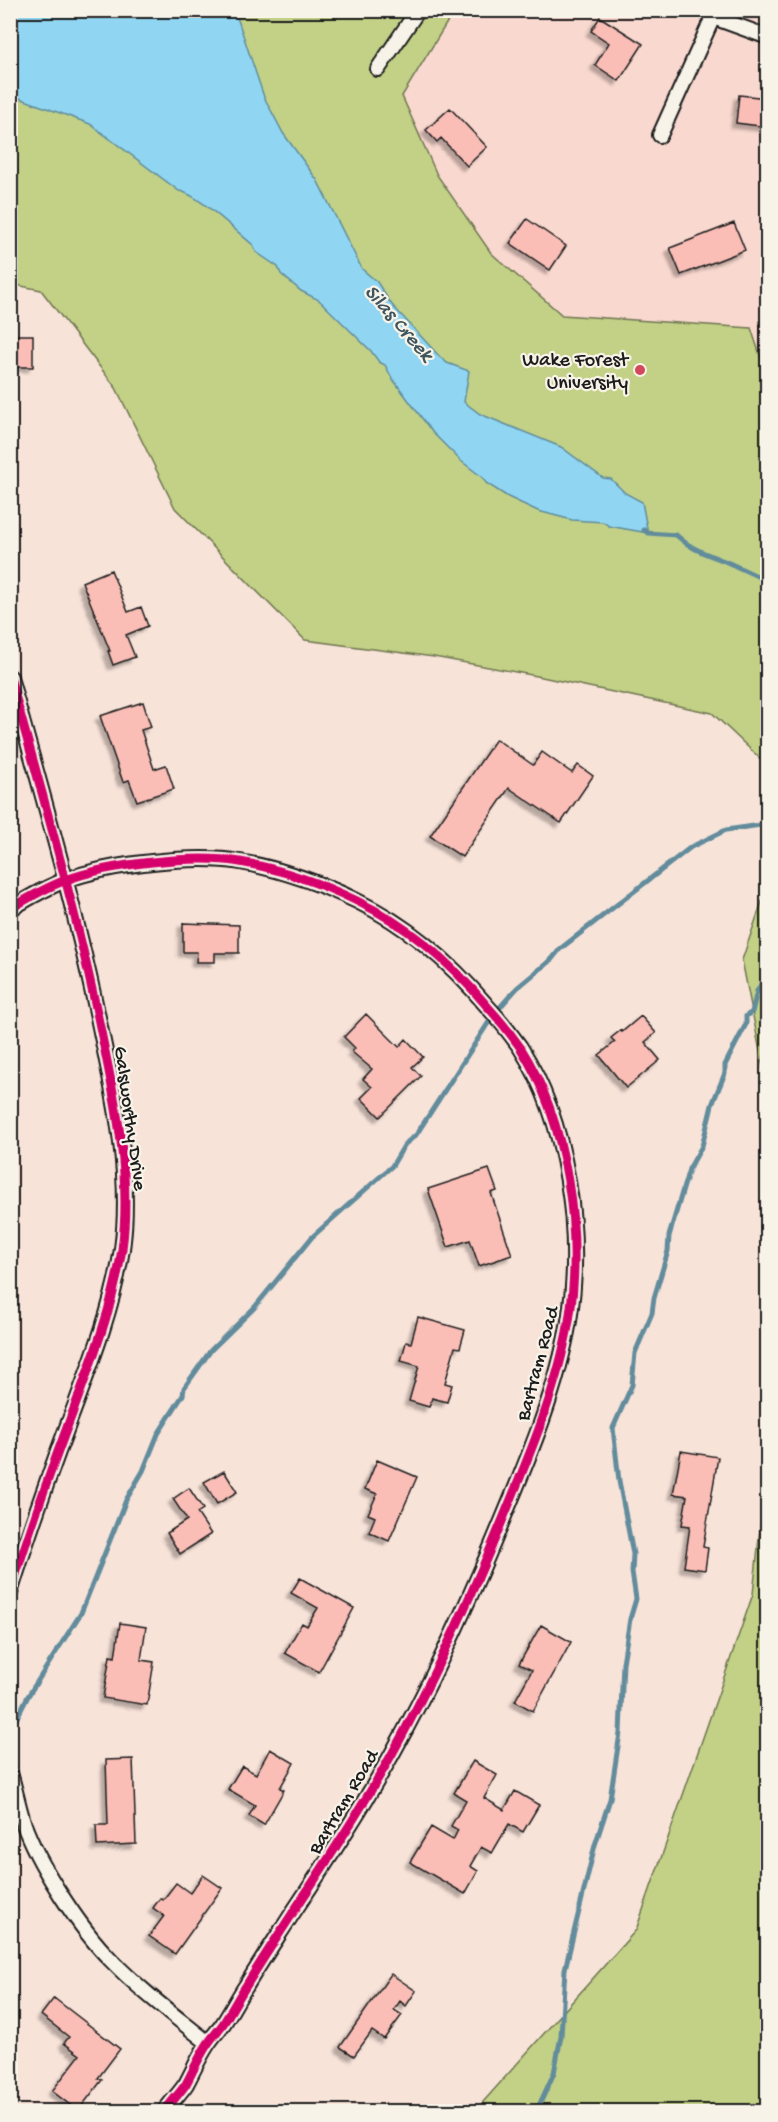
<svg xmlns="http://www.w3.org/2000/svg" width="778" height="2122" font-family="'Gochi Hand',sans-serif">
<style>
.built{fill:#f9d8cf}
.green{fill:#c2d186;stroke:#6f7651;stroke-width:1.5}
.water{fill:#90d6f2;stroke:#628c9c;stroke-width:1.5}
.lines{fill:none;stroke-linecap:round;stroke-linejoin:round}
.stream{stroke:#628c9c;stroke-width:5}
.building{fill:#fabeb7;stroke:#1c1c1c;stroke-width:1.5;filter:url(#shadow)}
.street-casing{stroke:#1c1c1c;stroke-width:18}
.street{stroke:#f7f3e8;stroke-width:14}
.cycleway-casing{stroke:#f7f3e8;stroke-width:13}
.cycleway{stroke:#d6006c;stroke-width:9}
.poi-dot{fill:#d1495b;stroke:#f7f3e8;stroke-width:2}
.labels{text-anchor:middle;stroke-width:4.5;stroke-linejoin:round;paint-order:stroke}
.poi-label{font-size:20px;fill:#1c1c1c;stroke:#f7f3e8;text-anchor:end}
.street-label{font-size:20px;fill:#1c1c1c;stroke:#f7f3e8}
.water-label{font-size:21px;font-style:italic;fill:#3f545c;stroke:#f7f3e8}
</style>
<defs>
<filter id="shadow"><feDropShadow dx="-4.5" dy="4.5" stdDeviation="1.5" flood-color="#0004"/></filter>
</defs>
<rect width="100%" height="100%" fill="#f8e3d9"/>
<filter id="ink" filterUnits="userSpaceOnUse"><feTurbulence type="fractalNoise" baseFrequency=".0167" numOctaves="2"/><feDisplacementMap in="SourceGraphic" scale="12" xChannelSelector="R" yChannelSelector="G"/><feConvolveMatrix kernelMatrix="1 2 1 2 8 2 1 2 1" color-interpolation-filters="sRGB"/></filter>
<g filter="url(#ink)">
<path class="built" d="M330,11H767V607L616,472Z"/>
<path class="green" d="M10,11H454L402,96L437,175L491,253L562,315L751,328L768,379L767,765L712,713L537,676L434,657L305,640L175,508L116,388L41,290L11,284Z
M767,887V1087L742,960Z
M767,1463V2111H475L636,1930L753,1594Z"/>
<path class="water" d="M10,11H233L237,17L264,97L283,133L317,180L362,269L377,282L392,305L440,357L447,363L469,371L464,402L480,414L561,447L603,478L611,479L625,493L642,502L648,533L609,526L603,522L572,520L538,511L508,497L486,483L482,477L461,461L433,433L392,378L385,365L379,362L371,351L319,300L301,291L281,274L278,267L256,252L253,245C237,232 198,194 179,191L90,124L11,95Z"/>
<g class="lines">
<path class="stream" d="M644,530L648,533L676,535C693,551 708,554 729,563C742,569 755,575 768,581
M10,1731L28,1696L81,1613L126,1500L143,1471L158,1434L183,1395L184,1388L211,1350L254,1308L312,1237L392,1166L405,1144L416,1135L494,1014L517,988L552,959L560,949L691,847L726,830L768,824
M536,2112L554,2073L561,2036L565,1969L595,1845L610,1799L620,1733L623,1663L630,1619L636,1599L632,1572L633,1554L619,1481L613,1428L632,1385L635,1353L652,1313L654,1298L668,1251L669,1236L689,1169L702,1146L712,1105L725,1073V1065L746,1024V1016L752,1012L757,991L768,973"/>
</g>
<path class="building" d="M600,17L643,44L619,81L595,65L609,43L591,31Z
M739,95L768,98V127L736,123Z
M450,108L487,147L467,166L441,138L437,142L426,130Z
M527,219L566,246L550,270L510,243Z
M734,223L745,250L681,275L670,248Z
M10,335H33V367H10Z
M111,570L128,612L141,607L148,626L126,635L135,657L113,665L108,651H110L82,582Z
M143,702L151,727L141,730L154,769L166,765L174,789L137,801L129,780L123,782L100,716Z
M496,739L533,765L542,752L572,773L578,765L593,776L561,823L509,788L462,857L430,836Z
M183,923L239,925V953H215V962H196L197,952H183Z
M366,1014L399,1047L406,1039L423,1057L412,1067L421,1076L380,1117L361,1098L372,1087L363,1079L372,1069L352,1052L355,1048L344,1037Z
M641,1016L656,1033L645,1042L660,1060L626,1088L599,1055L615,1042L611,1038L621,1030L622,1032Z
M489,1169L497,1191L491,1193L512,1255L479,1266L470,1240L448,1247L428,1189Z
M418,1317L465,1330L460,1348L455,1347L445,1383L452,1385L447,1402L432,1398L429,1407L409,1401L419,1366L401,1361L406,1342L411,1343Z
M681,1451L718,1457L703,1547L708,1548L705,1570L684,1567L690,1526L682,1525L687,1496L673,1494Z
M377,1460L417,1477L389,1541L369,1532L375,1517L368,1514L377,1494L365,1489Z
M224,1471L237,1492L217,1504L204,1482Z
M189,1488L203,1509L197,1513L211,1534L180,1554L167,1533L187,1520L173,1499Z
M300,1578L354,1608L319,1672L285,1653L302,1623L307,1626L318,1608L291,1593Z
M120,1623L146,1627L141,1660L154,1662L147,1705L103,1698L110,1656L115,1657Z
M541,1625L571,1642L533,1711L515,1701L532,1670L519,1664Z
M270,1749L294,1763L280,1788L284,1790L264,1825L249,1816L255,1805L228,1789L242,1766L256,1774Z
M133,1759L136,1844L97,1846L96,1825H108L106,1760Z
M473,1761L497,1775L484,1798L504,1810L515,1791L539,1805L523,1832L509,1824L492,1853L481,1847L470,1866L478,1871L465,1894L410,1862L431,1827L453,1840L458,1830L451,1826L466,1800L454,1793Z
M203,1875L222,1888L175,1954L149,1936L164,1916L153,1908L160,1898L163,1900L176,1883L190,1893Z
M391,1974L416,1991L406,2006L400,2001L394,2010L402,2015L384,2039L372,2031L354,2056L340,2047Z
M54,1998L120,2049L98,2078L102,2080L78,2111L52,2091L80,2055L64,2043L69,2037L41,2015Z"/>
<g class="lines">
<defs>
<path id="street" d="M703,10L713,17L768,37
M378,69L418,10
M660,135L713,17
M10,677C42,794 76,909 100,1027C115,1099 132,1175 122,1249C113,1308 90,1366 69,1422C48,1478 28,1535 10,1593
M10,909C28,898 47,887 66,880C109,864 194,854 240,862C281,869 320,883 357,901C407,925 451,963 487,1006C499,1019 510,1033 520,1047C568,1122 583,1234 569,1321C556,1396 524,1468 495,1538C464,1612 431,1684 392,1754C362,1808 328,1860 294,1911C278,1936 261,1961 246,1986C238,1998 231,2012 223,2024C218,2031 212,2037 207,2045C199,2057 193,2071 186,2084C180,2093 171,2102 164,2112
M10,1773C16,1792 19,1812 26,1830C42,1870 81,1930 111,1960C141,1991 175,2016 208,2043"/>
</defs>
<use href="#street" class="street-casing"/>
<use href="#street" class="street"/>
<defs>
<path id="cycleway" d="M10,677C42,794 76,909 100,1027C115,1099 132,1175 122,1249C113,1308 90,1366 69,1422C48,1478 28,1535 10,1593
M10,909C28,898 47,887 66,880C109,864 194,854 240,862C281,869 320,883 357,901C407,925 451,963 487,1006C499,1019 510,1033 520,1047C568,1122 583,1234 569,1321C556,1396 524,1468 495,1538C464,1612 431,1684 392,1754C362,1808 328,1860 294,1911C278,1936 261,1961 246,1986C238,1998 231,2012 223,2024C218,2031 212,2037 207,2045C199,2057 193,2071 186,2084C180,2093 171,2102 164,2112"/>
</defs>
<use href="#cycleway" class="cycleway-casing"/>
<use href="#cycleway" class="cycleway"/>
</g>
</g>
<circle class="poi-dot" cx="640" cy="370" r="6"/>
<g class="labels">
<g class="poi-label">
<text x="628" y="365">Wake Forest<tspan x="628" dy="23">University</tspan></text>
</g>
<g class="street-label">
<text transform="translate(132 1118) rotate(82)" y="7">Galsworthy Drive</text>
<text transform="translate(536 1363) rotate(-75)" y="7">Bartram Road</text>
<text transform="translate(342 1801) rotate(-59)" y="7">Bartram Road</text>
</g>
<g class="water-label">
<text transform="translate(400 322) rotate(49)" y="7">Silas Creek</text>
</g>
</g>
<rect width="778" height="2122" fill="none" stroke="#f7f3e8" stroke-width="36"/>
<rect x="18" y="18" width="742" height="2086" fill="none" stroke="#1c1c1c" stroke-width="2" filter="url(#ink)"/>
</svg>
